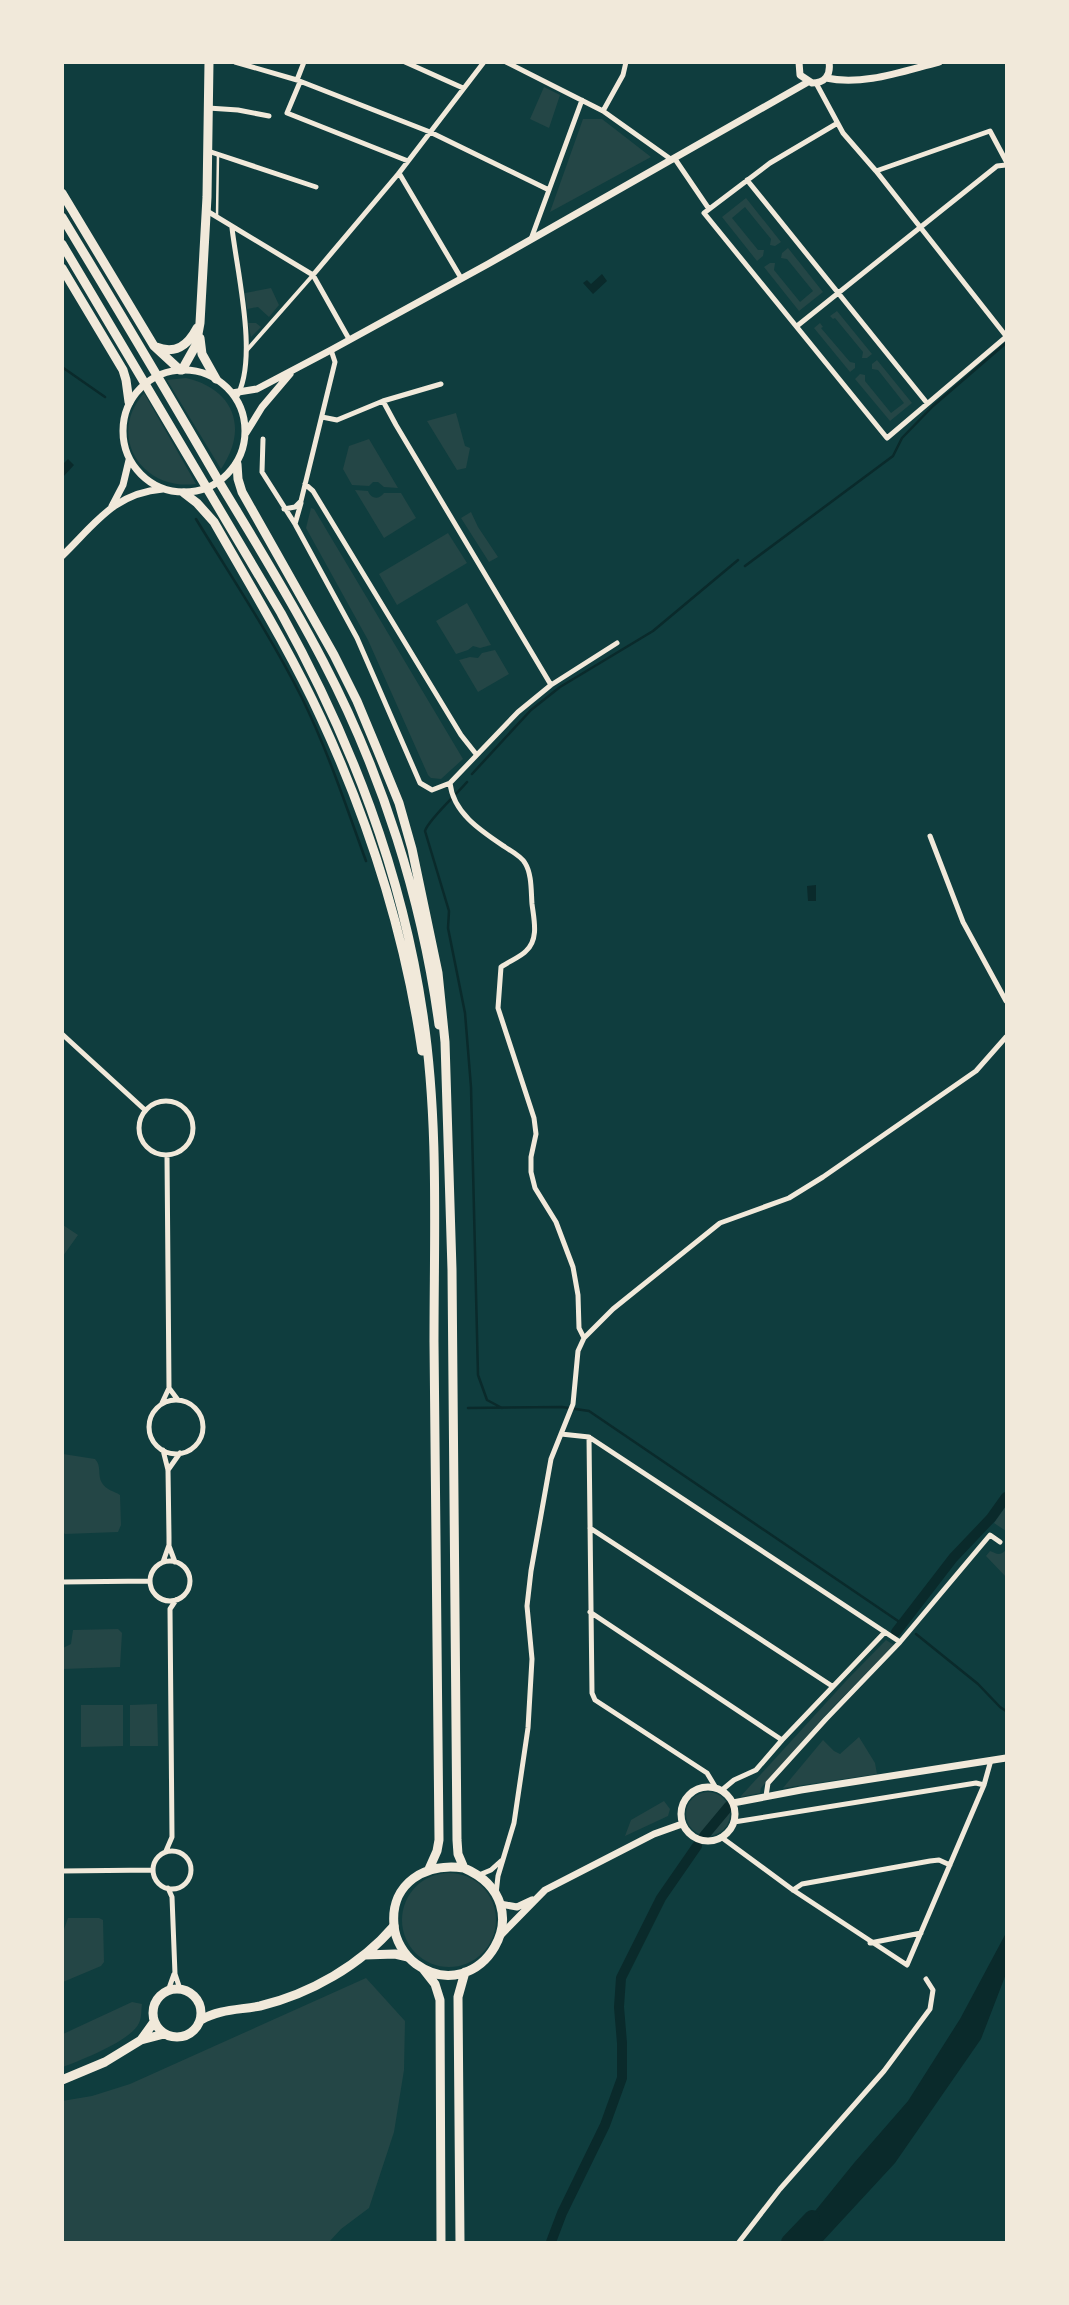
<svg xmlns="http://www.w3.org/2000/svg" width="1069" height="2305" font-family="'Fira Sans',sans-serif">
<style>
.green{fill:#244646}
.water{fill:#0a2a2b}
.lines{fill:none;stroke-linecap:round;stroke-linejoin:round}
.stream{stroke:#0a2a2b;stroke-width:2.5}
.canal{stroke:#0a2a2b;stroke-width:10}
.river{stroke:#0a2a2b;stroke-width:16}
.service{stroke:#f1e9da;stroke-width:2.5}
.pedestrian{stroke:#f1e9da;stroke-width:4}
.minor{stroke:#f1e9da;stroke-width:5}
.tertiary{stroke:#f1e9da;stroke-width:7}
.primary{stroke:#f1e9da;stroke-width:9}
.trunk{stroke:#f1e9da;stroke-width:9}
</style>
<rect width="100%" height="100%" fill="#0f3d3e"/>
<path class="green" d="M544,87L560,95L549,128L530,119Z
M583,119H602L651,157L550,212Z
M746,198L781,242L775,246L770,245L771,239L745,207L732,218L758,250H764L763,256L757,261L722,217Z
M788,248L823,292L799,311L764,267L770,263H775L774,270L800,302L813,291L787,259L781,258L782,253Z
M271,288L279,305L269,317L258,307L247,309L245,293Z
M837,311L872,354L867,358H862L863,352L835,318L833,319L830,316Z
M248,323H256L261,327L251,337Z
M820,323L823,327L821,328L850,362L855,363V368L850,372L814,328Z
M877,360L912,403L890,421L855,379L860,374L865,375V381L891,413L904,403L878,370L872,369V364Z
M186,378C234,389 249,428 221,469L167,380Z
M144,393L196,484C142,491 106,436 144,393Z
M456,413L465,446L470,448L466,468L457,470L427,421Z
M369,439L398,488L384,487L378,482H373L369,486L352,485L343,469L349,446Z
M355,490L368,491C371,499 379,500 384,493H401L416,518L384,538Z
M311,508L314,509L463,759L441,779L431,778L428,775L368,640L306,528Z
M471,512L478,527L498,557L489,562L461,518Z
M448,533L467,563L397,605L379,574Z
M467,603L491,645L480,648L473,646L468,650L456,654L436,621Z
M495,650L509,674L478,692L459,660L470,657L478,658L482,653Z
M63,1225L78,1235L63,1256Z
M63,1454L95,1459C102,1466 97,1475 102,1483C106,1490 114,1491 120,1495L121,1525L118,1532L65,1534L63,1532Z
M1006,1506V1531L994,1523Z
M1006,1550V1577L986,1556L990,1551C997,1554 1000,1556 1006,1550Z
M118,1629L122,1633L120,1667L63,1669V1648L71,1644L73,1630Z
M886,1640L894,1645L830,1710L761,1788L760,1793L740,1797L846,1681Z
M157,1704L158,1746H130V1705Z
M81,1705H123V1746L81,1747Z
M859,1737L875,1763L877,1774L783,1788L823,1740L834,1751L840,1754Z
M686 1814a22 22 0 1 1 44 0a22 22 0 1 1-44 0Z
M664,1801L670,1809L668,1816L625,1836L631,1820Z
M402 1920a47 47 0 1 1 94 0a47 47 0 1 1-94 0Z
M68,1918H99L103,1920L104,1962L101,1966L63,1982V1932Z
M366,1978L405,2021L404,2070L394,2132L369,2208L341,2229L329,2242H63L62,2101L92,2096L130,2084Z
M132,2002L142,2004C141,2010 142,2017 139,2023C131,2041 81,2060 63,2067V2034Z"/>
<path class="water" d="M602,274L607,281L593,294L583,283L587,280L591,284Z
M68,459L74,465L63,477V464Z
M816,885V901H808L807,886Z
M1006,1933V1974L981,2039L895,2163L822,2242H790L854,2163L908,2101L960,2019Z"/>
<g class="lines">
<path class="stream" d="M62,367L105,397
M196,519C232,578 271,636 302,698C328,751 346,806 366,861
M745,566L893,456L902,438L933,406L1006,343
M472,774L531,710L560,687L653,631L738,560
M467,782C457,794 428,820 425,831L449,911L448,928L465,1013L471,1087L478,1375L487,1400L502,1408
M468,1408L562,1407L589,1411L901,1623
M916,1634L978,1684L1000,1707L1006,1711"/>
<path class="canal" d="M896,1632L953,1558L991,1518L1006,1497
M704,1836L729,1806
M551,2242L562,2213L605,2125L622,2078V2043L619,2007L621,1978L661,1898L697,1846"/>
<path class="river" d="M789,2242L812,2218"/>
<path class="service" d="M217,216L218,154"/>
<path class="pedestrian" d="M247,350L313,275"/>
<path class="minor" d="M235,62L297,80L430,132L549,190
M405,62L463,88
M506,62L603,111L672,160
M297,80L304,62
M300,82L287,113L408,161
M816,83L843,133L876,171L1006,336
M208,108L238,110L269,116
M603,111L623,75L626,62
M836,124L770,163L704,213L887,438L1006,337
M208,151L316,187
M675,159L709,209
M876,171L990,131L1006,161
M399,173L461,278
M747,180L927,403
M207,211L313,275L349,339
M232,228C237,272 259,361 236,398
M531,239L582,100
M313,275L399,173L484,62
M797,326L997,166L1006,165
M383,401L396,425L551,685
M322,417L337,420L383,401L441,384
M263,439L262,472L295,524L357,638L420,783L432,790L450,783L518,712L551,685L617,643
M305,484L313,491L461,735L476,754
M284,509L295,507L301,501L335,362L331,350
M295,524L301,503
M450,783C453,813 481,831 505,847C511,851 521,856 525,863C532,874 531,892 532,904C534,920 539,939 526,951C522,956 508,962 501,967L498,1008L534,1118L536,1134L531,1157V1172L535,1188L556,1222L573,1267L578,1295L579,1328L584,1338
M930,836L963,922L1006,1001
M62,1034L145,1110
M139 1128a27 27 0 1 1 54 0a27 27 0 1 1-54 0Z
M169,1388L178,1400
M149 1427a27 27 0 1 1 54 0a27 27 0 1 1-54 0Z
M162,1403L169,1388L167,1156
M561,1434L589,1437L900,1642L990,1535L1000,1542
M589,1437L592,1693L595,1700L707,1773L716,1788
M163,1450L168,1470L169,1537V1545L163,1562
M168,1470L180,1453
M590,1528L832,1686
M169,1546L175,1562
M150 1581a20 20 0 1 1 40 0a20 20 0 1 1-40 0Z
M62,1582L150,1581
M590,1612L782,1740
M722,1790L734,1780L756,1770L782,1740L885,1632
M766,1796L768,1783L826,1719L900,1642
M734,1822L976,1783L984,1785
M721,1837L793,1890L907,1965L984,1785L991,1760
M153 1870a19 19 0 1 1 38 0a19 19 0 1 1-38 0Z
M166,1851L172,1837L170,1609L176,1600
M62,1871L153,1870
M479,1875L491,1870L501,1861
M168,1888L172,1897L175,1974L180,1989
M793,1890L802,1884L930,1861L939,1860L950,1865
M496,1894L498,1876L514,1823L528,1728L532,1659L527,1606L531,1571L551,1459L573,1404L578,1351L584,1338L613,1309L720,1223L789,1198L823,1177L976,1071L1006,1037
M870,1943L921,1933
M168,1991L174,1974
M739,2242L780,2189L884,2071L930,2009L933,1990L926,1979"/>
<path class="tertiary" d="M799,62L800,75L812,83C825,83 831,75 829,62
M826,78C863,86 903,71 939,62
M123 431a61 61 0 1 1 122 0a61 61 0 1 1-122 0Z
M232,393L257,389L331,350L488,264L808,82
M246,433L262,407L290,374
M112,506L123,485L129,460
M62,556C95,524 114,493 163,489
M681 1814a27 27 0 1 1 54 0a27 27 0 1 1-54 0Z
M733,1803L801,1790L1006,1758
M500,1904L517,1907L532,1900
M501,1935L545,1890L654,1834L682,1824"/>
<path class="primary" d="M365,1955L395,1954L408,1957
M153 2013a24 24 0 1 1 48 0a24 24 0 1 1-48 0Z
M201,2020C219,2009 240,2010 260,2006C310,1994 361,1965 394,1926
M141,2040L154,2022
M62,2080L105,2062L141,2040L164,2034"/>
<path class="trunk" d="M62,193L154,346L180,370
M62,217C116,306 169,395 221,485C256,543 292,601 323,661C382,774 422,899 439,1025
M62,244L281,613C351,740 402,871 423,1015C439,1123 434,1233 434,1342C435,1508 436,1674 439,1840L437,1851L429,1869
M62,268L123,370L126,380L129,402
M200,338L202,354L216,379
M156,347C176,355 188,345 197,328
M182,370L196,345L200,323L207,197L209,62
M237,464L238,479L242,492L334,655L357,701L377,749L399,803L412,849L438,973L445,1042L452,1270L457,1840L458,1854L464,1868C547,1904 479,2010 416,1964C404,1955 395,1940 394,1925C390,1883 426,1862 464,1868
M184,493L197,503L214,522C251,587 290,651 321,718C370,824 405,936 422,1051
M424,1970L435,1984L440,2000L441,2242
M460,2242L458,1997L465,1972"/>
</g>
<rect width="1069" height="2305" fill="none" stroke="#f1e9da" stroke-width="128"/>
</svg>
